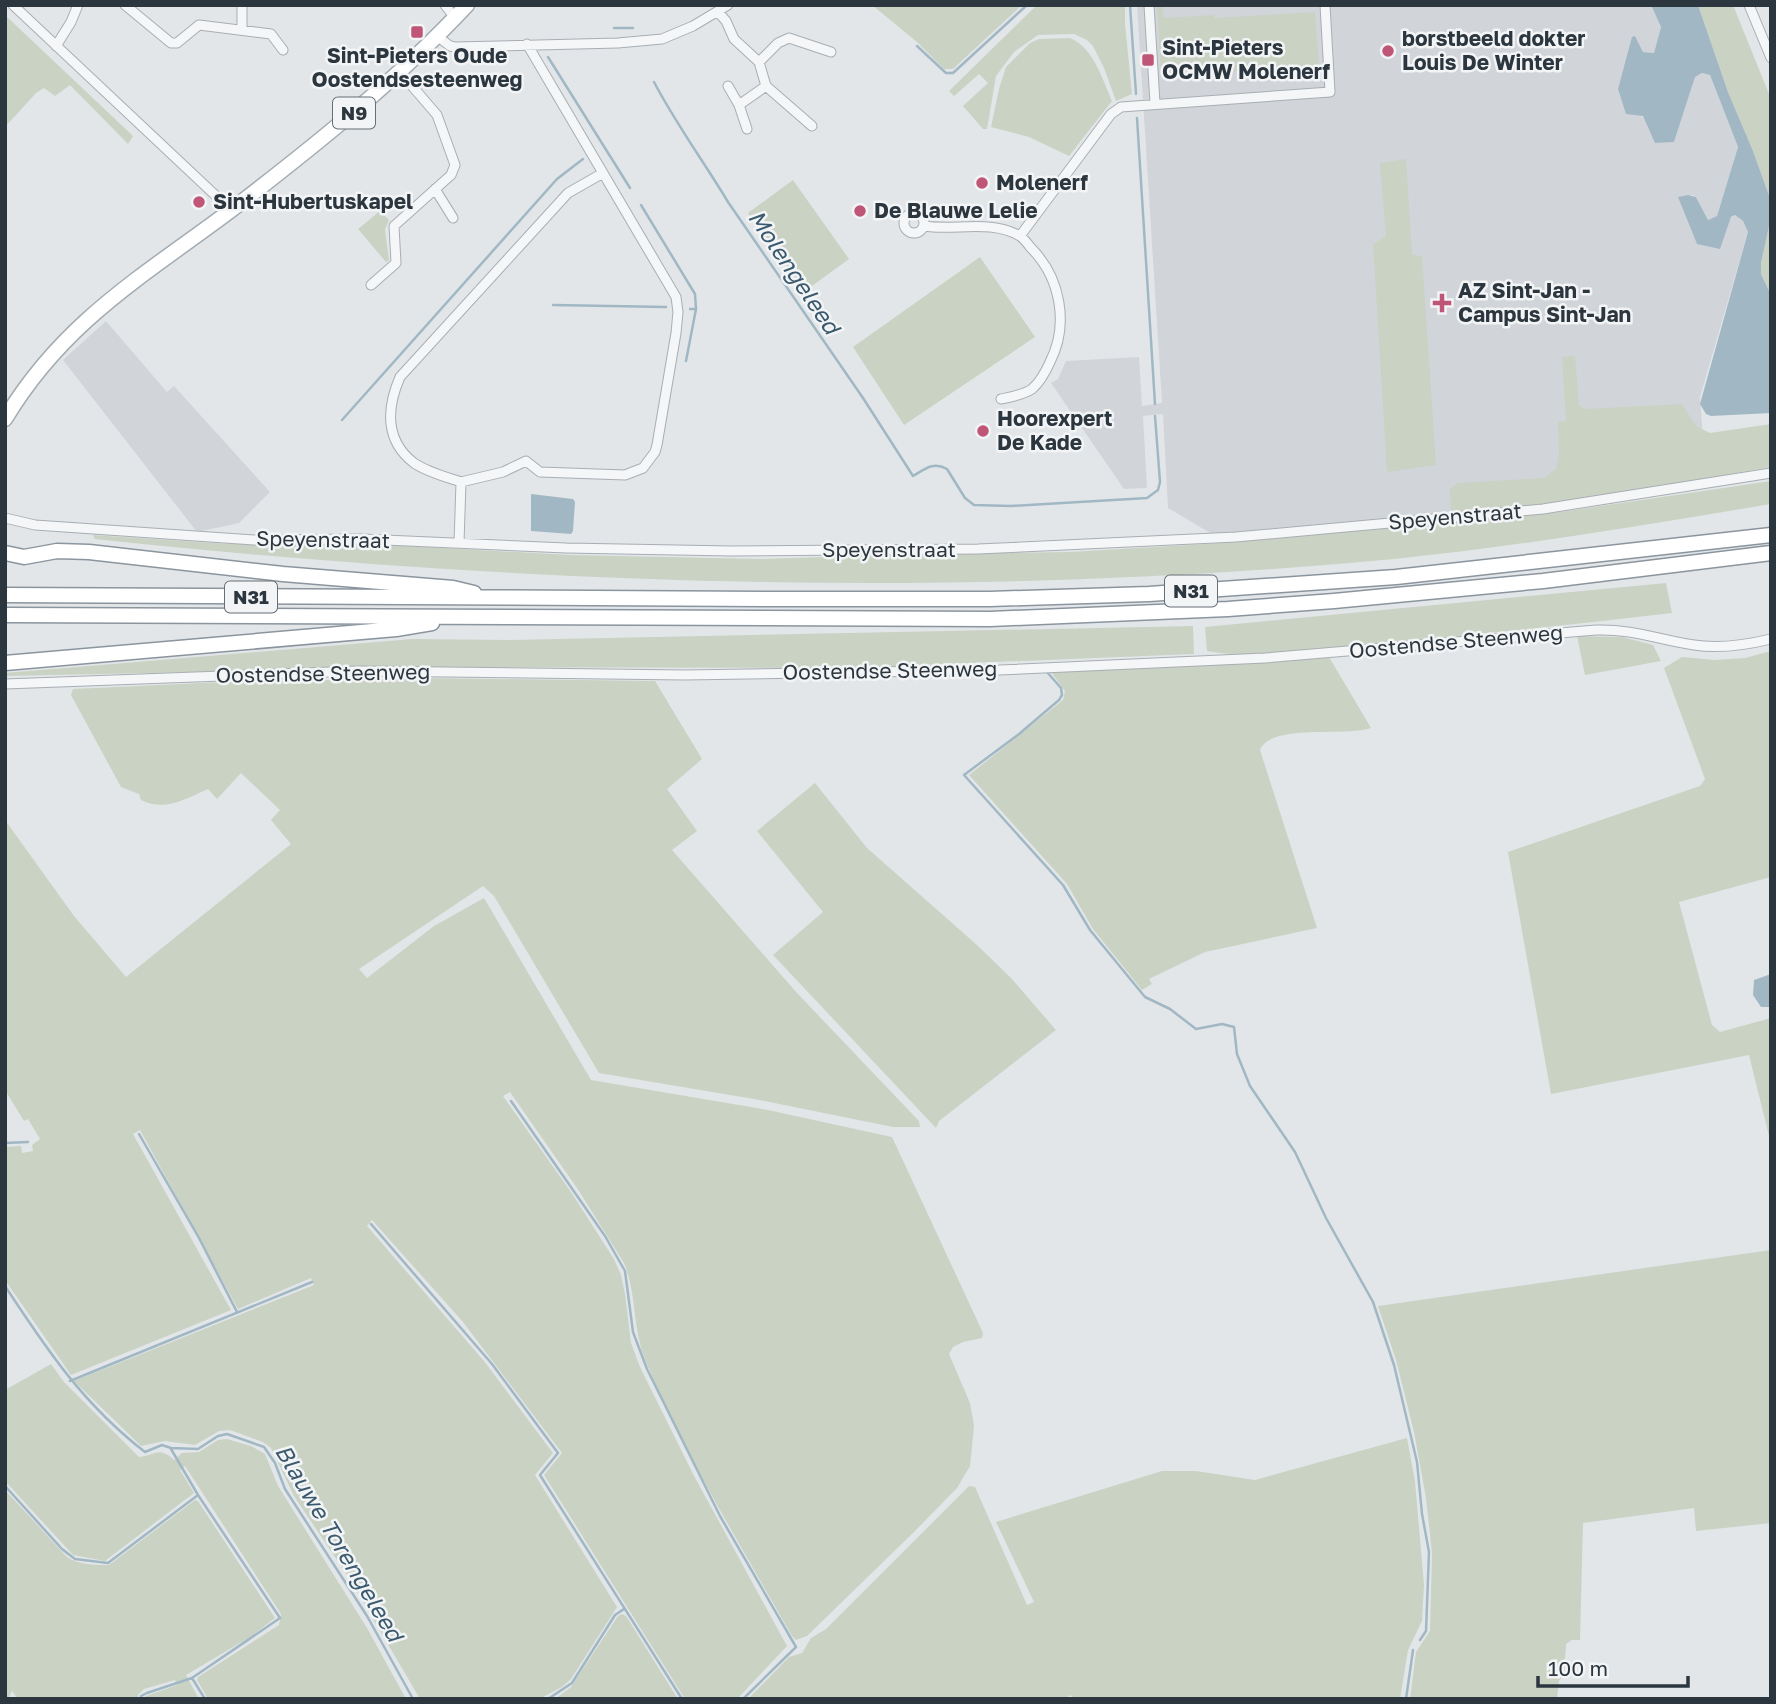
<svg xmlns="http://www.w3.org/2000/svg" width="1776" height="1704" font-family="'Golos Text',sans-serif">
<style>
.built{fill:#d1d5da}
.green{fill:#cad2c4}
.water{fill:#a1b8c4}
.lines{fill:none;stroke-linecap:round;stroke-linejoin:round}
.stream{stroke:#a1b8c4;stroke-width:2.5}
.minor-casing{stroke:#a8aeb3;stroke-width:11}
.primary-casing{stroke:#a3acb3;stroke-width:17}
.trunk-casing{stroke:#8b959e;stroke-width:17}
.minor{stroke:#f4f6f8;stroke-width:9}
.primary{stroke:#fff;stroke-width:14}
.trunk{stroke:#fff;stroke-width:14}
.poi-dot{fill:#bf5677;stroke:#f2f4f6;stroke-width:2.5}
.labels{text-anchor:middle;stroke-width:5;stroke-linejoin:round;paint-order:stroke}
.shield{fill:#f2f4f6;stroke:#676f76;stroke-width:2}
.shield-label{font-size:19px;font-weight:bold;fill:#2c363f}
.poi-label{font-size:21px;font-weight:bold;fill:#2c363f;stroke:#f2f4f6;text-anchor:start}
.street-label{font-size:21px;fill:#2c363f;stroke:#f2f4f6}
.water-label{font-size:23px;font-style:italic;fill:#3b5a6e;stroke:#f2f4f6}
</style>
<rect width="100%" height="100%" fill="#e2e6e9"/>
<path class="built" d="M1137,5H1651L1661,27L1654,53L1643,52L1635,37L1639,114L1674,142L1695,76L1702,73L1710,75L1738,147L1717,216L1708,220L1696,197L1693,195L1679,197L1697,243L1735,215L1743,221L1748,232L1700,397L1706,478L1543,506L1212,534L1168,508L1163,415L1161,414L1143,416L1147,488L1124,489L1051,383L1058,379L1066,361L1139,357L1142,406L1162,403Z
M106,321L167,392L174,386L270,492L239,523L197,532L63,360Z"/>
<path class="green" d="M872,5H1022L953,69H944L917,42Z
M1037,5H1125V24L1132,94L1116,101L1104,68L1093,46L1087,40L1074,34L1038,35L1014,52L996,76L987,129H983L963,106L988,83L979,74L954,96L949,91Z
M1157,5H1162L1164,18L1214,15L1215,18L1315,12L1319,66L1161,76Z
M1698,5H1733L1771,99V201L1753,151L1728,92Z
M5,15L133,136L128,144L70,85L55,96L44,88L36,93L5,127Z
M1070,38C1093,47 1103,80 1112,101L1069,156L1029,137L991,127L999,89L1006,67L1030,43L1039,39Z
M1406,159L1412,255L1422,256L1436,465L1387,472L1373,244L1386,236L1380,163Z
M793,180L849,259L805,291L748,213Z
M380,211L389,220L385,230L389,260L386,262L358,229Z
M1771,217V295L1761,274V263Z
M980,257L1035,337L904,425L853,347Z
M1575,356L1579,405L1584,409L1682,404L1696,426L1710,433L1771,424V467L1543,506L1456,514L1451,510L1450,489L1458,483L1544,478L1556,469L1559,453L1558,422L1566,421L1562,357Z
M1771,481V504C1646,525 1521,546 1394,559C962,600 526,585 95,539L93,535L229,544L407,546L571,555L762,559L913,554L1070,552L1238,542L1560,512Z
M1666,583L1672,613C1569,625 1466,636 1362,645C1314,649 1255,660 1207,651L1205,627Z
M1193,626L1194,654L847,668L442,667L5,676V673L412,639L511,640Z
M1577,636L1622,637L1653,645L1661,661L1585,675Z
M1771,651V877L1679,902L1712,1025L1720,1032L1771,1018V1144L1749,1055L1551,1094L1508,852L1700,786L1705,779L1664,668L1682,657L1714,660L1745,658Z
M1329,657L1371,728C1346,737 1270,723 1260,750L1317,928L1205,952L1149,979L1152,984L1142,990L1093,929L1067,884L969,775L1063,700L1065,691L1051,672Z
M421,678L655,681L702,759L667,789L697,831L672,850L797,993L919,1121L920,1127H893L754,1099L599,1073L494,896L483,886L359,969L367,978L434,926L484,898L591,1080L768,1110L892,1137L983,1333L982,1338L963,1342L953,1347L949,1354L970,1403L974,1426L970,1466L957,1488L915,1531L807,1636L796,1640L792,1636C741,1546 686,1457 646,1362C632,1328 637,1294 624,1263L579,1191L510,1092L503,1096L571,1192L614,1259L621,1275L625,1294L631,1343L640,1367L693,1474L787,1646L737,1699H685L544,1475L562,1453L463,1322L372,1220L367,1226L484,1361L553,1453L535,1475L617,1607L571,1679L562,1687L539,1699H420L351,1581L294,1496L271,1448L263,1442L230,1430L219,1431L195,1445L165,1441L141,1446L74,1381L314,1285L311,1278L238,1309L140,1130L133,1134L231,1310L71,1375L5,1280V1147L21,1146L22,1153L33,1151L32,1145L40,1139L28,1119L24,1121L5,1090V820L74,916L126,977L291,844L271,820L280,810L241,773L217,799L208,789C185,799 165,812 141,800L139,794L121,787L71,695L73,689L224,682Z
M815,783L867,848L977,945L1011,978L1056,1030L939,1121L936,1128L773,955L823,912L757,831Z
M1771,1250V1523L1696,1531L1694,1508L1583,1523L1580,1640H1572L1566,1644L1564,1674L1559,1681L1557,1699H1410L1416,1652L1430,1631L1432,1553L1426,1498L1414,1432L1396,1360L1378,1306Z
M51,1364L64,1382L139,1457C156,1455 159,1446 174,1460L182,1453L199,1452L218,1440L227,1439L251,1446L265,1454L278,1486L367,1628L406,1699H208L197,1680L198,1677L279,1625L281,1614L185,1466L180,1470L194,1493L105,1561L73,1555L5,1481V1390Z
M1407,1438L1415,1481L1424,1585L1422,1621L1408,1650L1400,1699H1073L1071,1695L1063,1699H748L789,1657L802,1653L811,1638L826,1629L969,1486L975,1487L1027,1605L1034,1602L996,1522L1162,1471H1196L1255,1480Z
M5,1490L67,1557C80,1565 94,1565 109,1565L195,1500L198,1501L275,1618L250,1637L186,1675L199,1699H144L146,1696L177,1685L175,1680L144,1689L138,1695V1699H18L12,1691L8,1699H5Z
M622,1614L626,1616L678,1699H555L571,1687L618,1616Z"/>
<path class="water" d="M1651,5H1698L1728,92L1753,151L1771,201V217L1761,263V274L1771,295V413L1711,416L1706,414L1700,404L1748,232L1743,221L1735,215L1731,217L1720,249L1697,244L1678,197L1688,195L1696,197L1708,220L1717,216L1738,147L1710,75L1702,73L1695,77L1674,142L1655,143L1643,116L1626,114L1618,89L1632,37L1635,36L1643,52L1654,53L1661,27Z
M531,494L573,499L575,502L573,531L571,534L531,531Z
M1771,974V1007H1761L1753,995L1754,980Z"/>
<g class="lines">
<path class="stream" d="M1130,5L1136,94
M614,28H633
M917,46L946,73H953L1027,5
M548,57L630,188
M654,82C676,124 704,162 728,202L863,398L913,476C925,469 933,461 947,469L965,498L974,505L1011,506L1147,498L1158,490L1160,482L1155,416
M1137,118L1155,404
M641,205L695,294L696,309
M553,305L666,307
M686,361L696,309H690
M342,420L557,179L583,159
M1047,672L1061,688L1062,695L1059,700L1019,734L964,775L1063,885L1090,930L1145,997L1170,1009L1196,1029L1222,1024L1234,1027L1237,1054L1250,1086L1295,1152L1326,1218L1373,1302L1394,1365L1417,1462L1422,1514L1429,1552L1426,1631L1420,1640
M511,1101L605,1236L625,1271L633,1332L647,1369L720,1516L796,1647L743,1699
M139,1134L199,1238L237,1312
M5,1143L28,1142
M371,1224L492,1364L558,1453L540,1475L682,1699
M5,1286C47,1350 84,1405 145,1452L162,1445L171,1448L198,1449L218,1436L227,1434L264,1447L275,1463L285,1489L367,1616L413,1699
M70,1381L312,1282
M171,1449L198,1495L280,1618L192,1678L205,1699
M5,1486L62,1549L75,1559L108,1563L198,1495
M141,1699V1696L147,1693L192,1678
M548,1699L572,1683L615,1615L624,1609
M1406,1699L1413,1650"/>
<defs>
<path id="minor" d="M13,5L231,210
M125,5L171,43H177L199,25L271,34L283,50
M242,5V30
M445,5L455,18
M1149,5L1155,103
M1749,5L1771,58
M718,12L726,21L734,39L759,62L766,86L812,126
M437,36L450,46L455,47L618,43L662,39L693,26L728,5
M56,46L71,22L78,5
M759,62L778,43L789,38L831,52
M728,86L739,105L747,129
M739,105L766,86
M435,189L453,218
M904 223a10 10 0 1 1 20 0a10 10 0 1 1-20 0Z
M924,226C955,231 990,219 1020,236C1024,239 1028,244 1031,248C1061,278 1069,325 1050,362C1046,371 1039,383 1032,389C1023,395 1011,397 1001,399
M1020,236L1111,114L1121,107L1330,92L1325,5
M371,285L396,263L394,226L451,175L455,165L437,115L400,72
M461,482L503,472L526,461L540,472L625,475L643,468L655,452L657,445L676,333L678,312L676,297L527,44
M5,518L35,525L254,540L362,539L566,548L732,551L978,549L1236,537L1543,509L1771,473
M459,543L461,482C446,477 427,472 414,463C384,440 387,407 400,377L568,193L603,173
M5,684L359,671L685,675L999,670L1265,658L1596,630C1634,629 1659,640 1694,645C1720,649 1746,645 1771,639"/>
<path id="primary" d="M5,419C63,322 143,276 230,211C313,147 395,82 467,5"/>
<path id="trunk" d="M5,553L24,557L57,551L89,552L283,574L453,588L474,593
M5,595L784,599H990L1149,594L1396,577L1771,535
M5,615L990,619L1228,609L1334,601L1543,581L1771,553
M5,663L396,629L432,623"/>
</defs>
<use href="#minor" class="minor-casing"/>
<use href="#primary" class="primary-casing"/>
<use href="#trunk" class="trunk-casing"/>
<use href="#minor" class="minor"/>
<use href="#primary" class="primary"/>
<use href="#trunk" class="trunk"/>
</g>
<g class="poi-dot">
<rect x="410" y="25" width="14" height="14" rx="3.5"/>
<circle cx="1388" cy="51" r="7"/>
<rect x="1141" y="53" width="14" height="14" rx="3.5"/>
<circle cx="982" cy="183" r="7"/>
<circle cx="199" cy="202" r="7"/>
<circle cx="860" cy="211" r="7"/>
<path d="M1438.5 292.5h7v7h7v7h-7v7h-7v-7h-7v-7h7z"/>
<circle cx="983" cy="431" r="7"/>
</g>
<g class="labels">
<g class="shield">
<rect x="333" y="97.5" width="42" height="31" rx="5"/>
<rect x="1165" y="575.5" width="52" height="31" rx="5"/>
<rect x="225" y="581.5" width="52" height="31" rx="5"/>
</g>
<g class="shield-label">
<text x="354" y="120">N9</text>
<text x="1191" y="598">N31</text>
<text x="251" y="604">N31</text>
</g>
<g class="poi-label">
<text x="1402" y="46">borstbeeld dokter<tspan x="1402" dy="24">Louis De Winter</tspan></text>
<text x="1162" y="55">Sint-Pieters<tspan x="1162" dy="24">OCMW Molenerf</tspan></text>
<text x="417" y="63" text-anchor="middle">Sint-Pieters Oude<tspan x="417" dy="24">Oostendsesteenweg</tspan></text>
<text x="996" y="190">Molenerf</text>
<text x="213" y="209">Sint-Hubertuskapel</text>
<text x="874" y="218">De Blauwe Lelie</text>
<text x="1458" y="298">AZ Sint-Jan -<tspan x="1458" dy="24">Campus Sint-Jan</tspan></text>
<text x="997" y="426">Hoorexpert<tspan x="997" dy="24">De Kade</tspan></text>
</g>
<g class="street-label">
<text transform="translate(1455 517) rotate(-5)" y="7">Speyenstraat</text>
<text transform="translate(323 540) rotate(1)" y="7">Speyenstraat</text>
<text x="889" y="557">Speyenstraat</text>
<text transform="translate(1456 642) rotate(-5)" y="7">Oostendse Steenweg</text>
<text transform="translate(890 671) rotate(-1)" y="7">Oostendse Steenweg</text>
<text transform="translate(323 674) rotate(-1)" y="7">Oostendse Steenweg</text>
</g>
<g class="water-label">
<text transform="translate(794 272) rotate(56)" y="8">Molengeleed</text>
<text transform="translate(339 1543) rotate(59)" y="8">Blauwe Torengeleed</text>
</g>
</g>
<rect width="1776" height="1704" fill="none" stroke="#2c363f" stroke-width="14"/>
<path d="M1538 1676v10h150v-10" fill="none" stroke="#2c363f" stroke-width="3.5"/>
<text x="1548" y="1676" font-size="21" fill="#2c363f" stroke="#f2f4f6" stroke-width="5" paint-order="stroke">100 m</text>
</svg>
